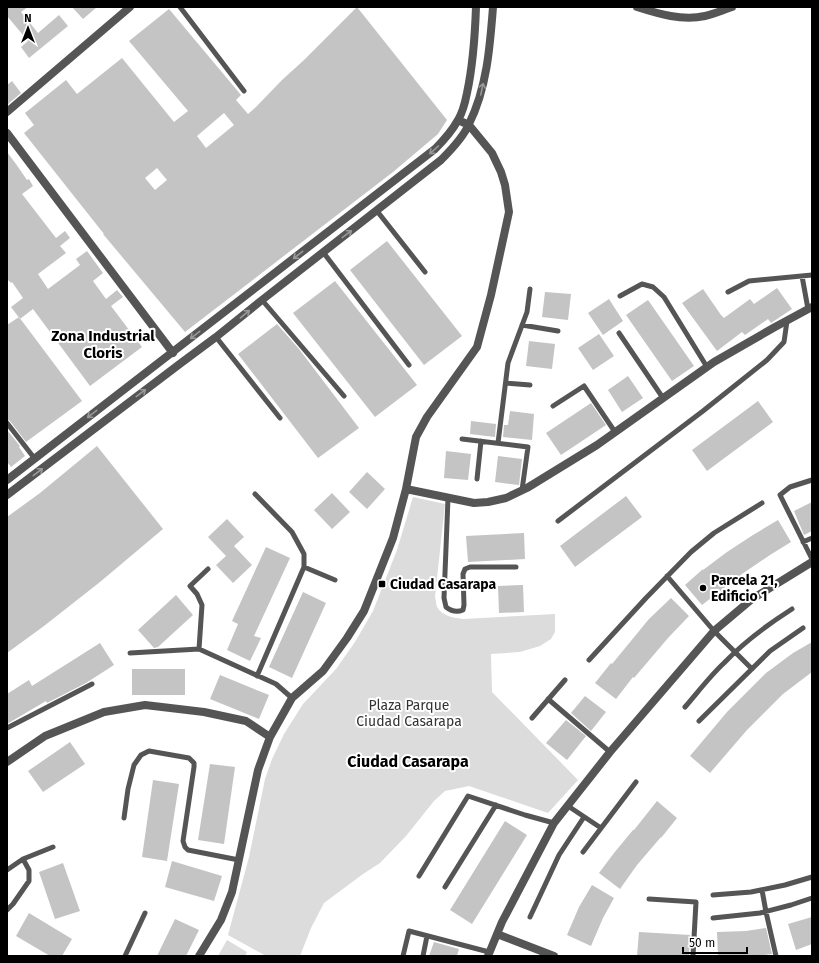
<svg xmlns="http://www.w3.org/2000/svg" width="819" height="963" font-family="'Fira Sans',sans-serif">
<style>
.green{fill:#dcdcdc}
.building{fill:#c4c4c4;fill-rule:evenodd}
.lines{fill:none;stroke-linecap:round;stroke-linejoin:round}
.service{stroke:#555;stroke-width:5}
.minor{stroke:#555;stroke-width:8}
.oneway{stroke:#999}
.poi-dot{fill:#000;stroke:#fff;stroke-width:1.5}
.labels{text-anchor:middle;stroke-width:4;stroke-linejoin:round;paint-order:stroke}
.poi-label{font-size:14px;font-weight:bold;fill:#000;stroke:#fff;text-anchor:start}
.park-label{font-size:14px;fill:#333;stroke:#fff}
.neighbourhood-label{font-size:15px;font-weight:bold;fill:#000;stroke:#fff}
.quarter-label{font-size:16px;font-weight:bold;fill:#000;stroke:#fff}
</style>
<rect width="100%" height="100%" fill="#fff"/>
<path class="green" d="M413,497L445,504L435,597C436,600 436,604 437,607C442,616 454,618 463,619L555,614V632L551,639L540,646L520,652L491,654L492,692L578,780L548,813L469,786L445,791L434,801L406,836L380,863L363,874L324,903L311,928L300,956H266L228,935L249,857L265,779L272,759L284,734L303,704L336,669L355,642L373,611L397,550Z
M227,940L247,952L245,956H218Z"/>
<path class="building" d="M7,7H28L21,12L38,33L59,15L68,26L29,58L21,47L28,41L7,16Z
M72,7H97L83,19Z
M357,7L447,120L438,134L393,172L185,332L103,234H104L81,205L24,133L34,125L25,113L66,80L77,94L122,58L174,122L188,111L129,41L169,9L241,95L236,100L248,114L257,106L282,80L304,60ZM224,113L234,125L206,148L197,136ZM157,168L167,180L155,190L145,178Z
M12,81L21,93L7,105V85Z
M7,152L16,164L27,180L29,179L33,186L22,194L56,238L65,231L70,238L60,246L66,253L38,274L48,289L80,265L76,259L87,251L103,273L93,281L106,299L117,290L123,297L111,306L142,347L90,386L33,309L20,319L11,307L23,298L12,282L11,283L7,279Z
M387,241L462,336L424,365L350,270Z
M335,281L417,385L375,417L293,313Z
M777,288L792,309L771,323L768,319L745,335L742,332L717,351L682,303L703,289L721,315L724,318L750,299L754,304Z
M545,292L571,294L568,320L542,317Z
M609,299L623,321L603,335L588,313Z
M648,300L694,366L672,381L626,315Z
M19,317L82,401L26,442L10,421L7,419V325Z
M277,324L299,349L359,428L318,458L238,354Z
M599,334L614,356L593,370L578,348Z
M529,341L555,344L552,369L526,366Z
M628,376L643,398L622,412L608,390Z
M758,401L773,422L707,471L692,450Z
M591,403L606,425L561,455L546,433Z
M510,411L534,414L532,440L503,437L504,425H508Z
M471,421L496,424L495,437L470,434Z
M7,430L20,446L19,447L25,456L11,467L7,462Z
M97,446L163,529L100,582L44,626L7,653V517L40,493Z
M446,451L471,454L468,480L444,478Z
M498,456L522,459L519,485L495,482Z
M367,472L385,489L367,509L349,492Z
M332,493L350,512L332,529L314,510Z
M626,496L642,517L575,567L560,546Z
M812,502V531L804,535L794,511Z
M227,519L244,537L234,546L252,565L233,583L216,565L226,556L208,537Z
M778,520L791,542L770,555L742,574L702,605L685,585L703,569V570L727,552L753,535Z
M524,533L525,559L468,562L466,536Z
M266,547L290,558L254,636L261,638L250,661L227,650L238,624L232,621Z
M523,585L524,612L499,613L498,586Z
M303,592L326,603L292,678L269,667Z
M176,595L193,615L158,647L154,648L138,630Z
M671,598L689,616L668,638L634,678L633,677L616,699L595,683L611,663L612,664L649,619Z
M812,642V672L783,694L747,730L710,773L690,756L727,712L766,673L793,653Z
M100,643L114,665L86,683L47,703L46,701L24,714L7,724V694L29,680L32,686Z
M132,669H185V695H132Z
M220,675L269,695L259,719L210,699Z
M585,696L606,712L591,731L571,713Z
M566,720L586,736L567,760L546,743Z
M70,742L85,764L43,792L28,771Z
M210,764L235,767L224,844L198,840Z
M153,780L179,784L167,861L142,857Z
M657,801L677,818L661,838V837L637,865L620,889L599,873L614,853L633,830H634Z
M505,821L527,835L472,924L450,910Z
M172,861L222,876L214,901L165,887Z
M63,863L80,911L55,919L39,872Z
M592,885L614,898L603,918L591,946L567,935L579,907Z
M29,913L72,939L62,956H50L16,936Z
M812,917V944L796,950L788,924Z
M175,919L199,930L186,956H157Z
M766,928L772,954L757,956H718L717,932L746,931Z
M639,932L690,935L689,956H637Z
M434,942L459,949L457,956H429Z"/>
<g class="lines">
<path class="service" d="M180,7L244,91
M377,211L425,272
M323,252L409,365
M802,276L808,309
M728,292L749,281L812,275
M620,296L642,284L653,287L664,297L707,367
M262,300L344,396
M522,325L558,331
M619,333L663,398
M216,337L280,418
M506,383L530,385
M553,406L584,386L615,432
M7,423L35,459
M462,439L528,447L522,490
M498,443L508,363L527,312L530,289
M477,479L481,441
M812,480L790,487L780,495L812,559
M255,494L292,532L304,554V567L257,676
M448,498L444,598L446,607C451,611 456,613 463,610L464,605L463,574L465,569L470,567H516
M558,521L703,411L767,360L784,342L787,321
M803,542L812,538
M304,567L335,580
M667,576L714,631L752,669
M199,649L202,605L197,594L190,586L208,569
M130,653L199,649L276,684L292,698
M589,660L646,598L691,552L714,533L762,503
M548,699L610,752
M685,707C698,692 710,676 724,663C744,642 767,625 792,609
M532,718L565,680
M699,721L770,651L803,628
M7,728L92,684
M568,806L601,828
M124,818L128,789L134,765L141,755L149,751L189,758L194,763V767L183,841L185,847L188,850L239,860
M583,852L636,782
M7,870L23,859L53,847
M419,876L468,796L525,815L554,823
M445,887L496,805
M762,890L766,912L776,956
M713,895L751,892L785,885L812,877
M649,899L696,902L693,956
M7,910L13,904L29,881V870L23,859
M530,917L559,855L584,817
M713,918L760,913L791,905L812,898
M125,956L145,913
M403,956L409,931L489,952
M423,956L427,936"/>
<path class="minor" d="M637,7C659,14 682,21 705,16C714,14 723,10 732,7
M7,112L130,7
M7,133L173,353
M7,480L435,149C444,140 452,131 458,120C463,112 465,103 467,93C473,65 475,36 476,7
M406,489L474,503L488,502L506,498L527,488L597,445L714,362L775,327L812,307
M7,495L181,363L216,337L262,300L441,160C451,150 464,136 469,124C487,88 490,46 493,7
M7,762L45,736L104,712L145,705L204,712L246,721L270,737
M497,934L554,956
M199,956L221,920L232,892L258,770L270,737L292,698L323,671L347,638L364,611L393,538L406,489L416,437L427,417L477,347L491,295L509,212L505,185L501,172L492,153L469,125L458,120
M488,956L502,922L554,823L610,752L714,631L752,599L812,562"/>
</g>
<defs><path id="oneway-shaft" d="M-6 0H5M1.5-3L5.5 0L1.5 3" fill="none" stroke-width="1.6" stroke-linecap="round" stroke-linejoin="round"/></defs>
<g class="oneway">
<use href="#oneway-shaft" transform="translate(482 89) rotate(-78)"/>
<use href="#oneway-shaft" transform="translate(434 150) rotate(138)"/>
<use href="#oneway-shaft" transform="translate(347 234) rotate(-37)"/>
<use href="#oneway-shaft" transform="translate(298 255) rotate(142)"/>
<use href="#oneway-shaft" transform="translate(245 314) rotate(-40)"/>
<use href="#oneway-shaft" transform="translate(195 335) rotate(142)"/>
<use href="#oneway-shaft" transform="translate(141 393) rotate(-37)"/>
<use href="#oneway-shaft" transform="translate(92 414) rotate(142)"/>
<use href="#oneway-shaft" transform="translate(38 472) rotate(-37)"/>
</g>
<g class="poi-dot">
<rect x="378" y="580" width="8" height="8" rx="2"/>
<circle cx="703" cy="588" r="4"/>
</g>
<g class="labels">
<g class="poi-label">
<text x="711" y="585">Parcela 21,<tspan x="711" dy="16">Edificio 1</tspan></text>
<text x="390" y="589">Ciudad Casarapa</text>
</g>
<g class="park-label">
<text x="409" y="710">Plaza Parque<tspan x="409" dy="16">Ciudad Casarapa</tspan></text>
</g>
<g class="neighbourhood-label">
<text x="103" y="341">Zona Industrial<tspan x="103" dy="17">Cloris</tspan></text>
</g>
<g class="quarter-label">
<text x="408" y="767">Ciudad Casarapa</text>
</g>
</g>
<rect width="819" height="963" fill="none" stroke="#000000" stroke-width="16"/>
<g transform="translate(28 28)" stroke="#ffffff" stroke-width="3" paint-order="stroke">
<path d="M0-3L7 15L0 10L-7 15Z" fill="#000000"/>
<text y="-6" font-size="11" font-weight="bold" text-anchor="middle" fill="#000000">N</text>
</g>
<path d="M683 947v6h64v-6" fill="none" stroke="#000000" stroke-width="2"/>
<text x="689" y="947" font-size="12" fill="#000000" stroke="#ffffff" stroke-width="3" paint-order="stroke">50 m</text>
</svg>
